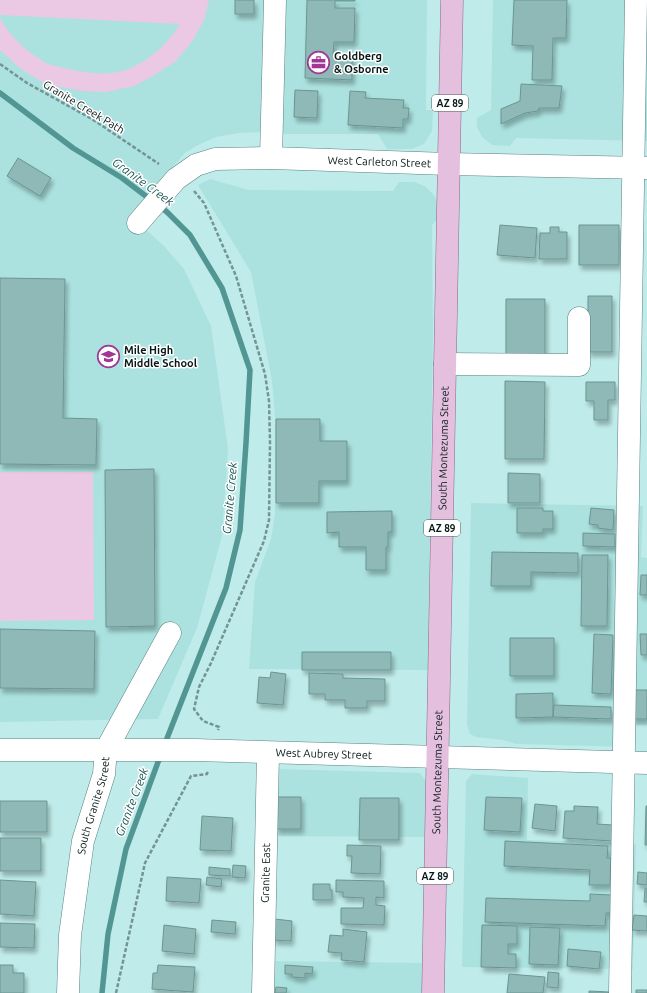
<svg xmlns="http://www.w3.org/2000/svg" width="647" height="993" font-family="Ubuntu,sans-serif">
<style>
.built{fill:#abe2df}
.green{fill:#ebc8e4}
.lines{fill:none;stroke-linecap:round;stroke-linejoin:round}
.stream{stroke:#529693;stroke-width:5.5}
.building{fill:#8eb9b7;stroke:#6a9592;filter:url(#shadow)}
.minor-casing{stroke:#588280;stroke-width:23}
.major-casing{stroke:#8b698a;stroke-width:23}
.path{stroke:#739493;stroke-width:2.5;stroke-dasharray:4 2;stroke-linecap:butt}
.minor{stroke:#fff;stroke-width:22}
.major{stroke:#e4bfde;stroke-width:22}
.labels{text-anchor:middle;stroke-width:3;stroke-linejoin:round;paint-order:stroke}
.shield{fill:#fff;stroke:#525e5d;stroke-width:1}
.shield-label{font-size:10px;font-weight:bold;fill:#081918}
.poi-label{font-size:11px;font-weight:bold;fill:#081918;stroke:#fff;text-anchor:start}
.street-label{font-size:11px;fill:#081918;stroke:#fff}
.water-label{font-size:12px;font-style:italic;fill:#1a5553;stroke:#fff}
</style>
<defs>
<filter id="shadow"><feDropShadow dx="2.5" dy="4.5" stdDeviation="2" flood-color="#0004"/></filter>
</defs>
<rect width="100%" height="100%" fill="#bfecea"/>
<path class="built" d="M0,0H427L426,110H433L432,131L424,144L412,149H387L378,134H263V132L239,133L216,137L198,145L185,153L130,215L164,246L184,269L211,326L228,449L222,536L197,628L158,719L0,722Z
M493,0H647V141L516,138L510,146L492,145L482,137L477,127V118L491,110Z
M210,179L249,190L393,191L399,182H414L425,186L434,195L439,207V217L432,225L433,333L428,670L249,669L255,582L271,539L275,515V415L272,381L251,272L198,185Z
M471,503L643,506L641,557L647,558V725H632V747L516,744L503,740L476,737L470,734L467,725Z
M276,769L420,773L426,781L425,837L274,836Z
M472,774L528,778L527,840L636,844L633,969L462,967L466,781Z
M270,961L423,963V993H270Z"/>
<path class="green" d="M0,0H209L204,20L193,40L176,61L153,76L134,86L106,92L83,91L61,87L42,82L21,69L0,50V18C10,37 27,52 46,63C50,65 56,66 60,67C84,73 110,78 133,67C152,58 169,42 180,24L0,15Z
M93,472L94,620L0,621V472Z"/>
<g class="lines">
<path class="stream" d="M0,93L73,148L122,178L151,200
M158,205L167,212L190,235L222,288L250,370L246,443L240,530L226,588L164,746
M102,993L108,934L126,849L161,754"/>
</g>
<path class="building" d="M235,0H254V14H235Z
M307,0H355V1H335V8H355L354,42H334L333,55H352V80L305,78Z
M514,0H567L566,38H553L552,80H532L533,46L512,45Z
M521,84L562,86L559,108H539L538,111L525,113L501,124V109L520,101Z
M295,90L318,91L317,118L294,117Z
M350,91L366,92L365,98L404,100L403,108H409L408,119H403V128L348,125Z
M18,158L51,178L40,196L7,176Z
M500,225L537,228L535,258L497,255Z
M579,225H619V265H579Z
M550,227H559V232H567V259H539L540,233H550Z
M0,278L65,279L63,418L97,419L96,465L0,464Z
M588,296H612V352H588Z
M506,299H545V357H506Z
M505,381L545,382L544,459H505Z
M586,382H615V400H608V420H594V401H586Z
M276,419H320V441H347V481H319V503H276Z
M154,469L155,626L106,627L105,470Z
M508,473L540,474V503H508Z
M517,508H543V511H553V529H543V533H517Z
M591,508L614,510L613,530L598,528V525L589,524Z
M392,511V532H388V547H386V570H366V547H339V532L327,533V512Z
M583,533L615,534V547L583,546Z
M492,552L578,553V573L531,572V586H491Z
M582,555H608L607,626H581Z
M641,575H647V595H640Z
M0,629L95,631L94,689L0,688Z
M594,634L613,635L611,694L592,693Z
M640,634H647V655H641Z
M510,638H554V676H510Z
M302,652H391V670H302Z
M271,672L286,674L283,705L257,703L259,677L270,678Z
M309,673L343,674V678L385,679V701H367V708H345V700H325V694H309Z
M633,690H647V719H632Z
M553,693V717L516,718V694Z
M554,705L611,707V719L553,717Z
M276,797H301V829H276Z
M486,797L522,798L520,832L484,830Z
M360,798H399V840H359Z
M0,801H47V832H0Z
M535,804L557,806L555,831L532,828Z
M574,806L598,807L597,824L613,825L612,841L563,838L565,811H574Z
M646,806H647V845H645Z
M202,816L233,818L231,851L200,850Z
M0,838H41V871H0Z
M505,841L608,846L607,858H611L610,885H589L590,870L504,866Z
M347,845L381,846L380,874L351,873L352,856H347Z
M233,865L246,866L245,878L232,877Z
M209,867L230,869V876L209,875Z
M638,872L647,873V885L637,884Z
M167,877L201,879L199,903L166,901Z
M207,877L222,879L221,887L206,885Z
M0,880L36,882L34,916L0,914Z
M336,880L384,881V898L376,897V905L385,906L384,925L341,924V908H363L364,898L343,897V892H336Z
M313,884H330V890H332V900H313Z
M645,888H647V902H644Z
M590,894L611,895V913H606L605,926L485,922L486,898L590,901Z
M634,915L647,916V931L632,930Z
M275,919L292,921L291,941L273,940Z
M212,920L236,922L235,934L211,932Z
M0,923L35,924L34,948L0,947Z
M164,925L196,929L194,954L162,951Z
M482,925L517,926V944H508V954H516V968L481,967Z
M530,927L560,928L558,965L529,964Z
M343,929L367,932L364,962L341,960L342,953L328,952L330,935L343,936Z
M568,949L601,952L599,969L567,966Z
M0,965H13V973H24V993H0Z
M158,965L195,967L193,992L152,989L153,973H157Z
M285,965L313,967L312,974L305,973V978L292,977V974H285Z
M548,972L559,973L558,988L547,987Z
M509,974L545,977L543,993H507Z
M276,987L287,988L286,993H275Z
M636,990H647V993H636Z
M589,991L609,992V993H589Z"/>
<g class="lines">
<defs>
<g id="minor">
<path d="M271,158L275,0"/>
<path id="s1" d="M138,223L176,179L196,165L215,159L271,158L448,164L647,168"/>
<path d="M445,364L579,365V318"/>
<path id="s2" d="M0,750H195L647,763"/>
<path id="s3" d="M68,993L70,935L83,841L104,774L106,750L170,633"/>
<path id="s4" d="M263,993L268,753"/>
<path d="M620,993L636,0"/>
</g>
<g id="major">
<path id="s5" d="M433,993L452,0"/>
</g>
</defs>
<use href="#minor" class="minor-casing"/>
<use href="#major" class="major-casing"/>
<path class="path" d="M0,64L27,83L92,119L159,164
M194,191L204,203L236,276L265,374L269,401L270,442L269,520L264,541L211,663L199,687L194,709L203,721L219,727L218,730
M116,993L145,863L191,776L207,774L208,770"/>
<use href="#minor" class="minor"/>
<use href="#major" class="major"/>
</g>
<defs>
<symbol id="office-ring" viewBox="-11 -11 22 22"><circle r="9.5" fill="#fff" stroke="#a23696" stroke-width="1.5"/><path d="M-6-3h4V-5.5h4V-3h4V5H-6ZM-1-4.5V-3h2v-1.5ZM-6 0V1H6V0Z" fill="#a23696"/></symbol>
<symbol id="school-ring" viewBox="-11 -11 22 22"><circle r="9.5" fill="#fff" stroke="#a23696" stroke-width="1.5"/><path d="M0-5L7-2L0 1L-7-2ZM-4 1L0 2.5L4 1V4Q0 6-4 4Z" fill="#a23696"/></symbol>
</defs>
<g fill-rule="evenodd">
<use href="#office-ring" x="306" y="50" width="25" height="25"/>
<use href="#school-ring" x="96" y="344" width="25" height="25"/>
</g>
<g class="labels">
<g class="shield">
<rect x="432" y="95" width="36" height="16" rx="3"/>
<rect x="424" y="520" width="36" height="16" rx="3"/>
<rect x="417" y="868" width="36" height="16" rx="3"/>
</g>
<g class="shield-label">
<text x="450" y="107">AZ 89</text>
<text x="442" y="532">AZ 89</text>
<text x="435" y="880">AZ 89</text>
</g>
<g class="poi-label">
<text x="334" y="60">Goldberg<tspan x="334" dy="13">&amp; Osborne</tspan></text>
<text x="124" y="354">Mile High<tspan x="124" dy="13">Middle School</tspan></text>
</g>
<g class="street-label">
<text transform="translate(84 107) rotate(31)" y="4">Granite Creek Path</text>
<text dy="4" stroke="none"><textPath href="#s1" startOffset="267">West Carleton Street</textPath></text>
<text dy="4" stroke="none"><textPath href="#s5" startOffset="545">South Montezuma Street</textPath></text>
<text dy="4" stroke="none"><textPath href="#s2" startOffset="324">West Aubrey Street</textPath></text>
<text dy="4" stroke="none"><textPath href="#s5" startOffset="221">South Montezuma Street</textPath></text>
<text dy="4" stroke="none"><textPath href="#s3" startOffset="190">South Granite Street</textPath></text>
<text dy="4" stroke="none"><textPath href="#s4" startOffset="120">Granite East</textPath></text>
</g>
<g class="water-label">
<text transform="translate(143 182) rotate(36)" y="4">Granite Creek</text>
<text transform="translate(230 498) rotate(-85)" y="4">Granite Creek</text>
<text transform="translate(132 802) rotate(-69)" y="4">Granite Creek</text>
</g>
</g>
</svg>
